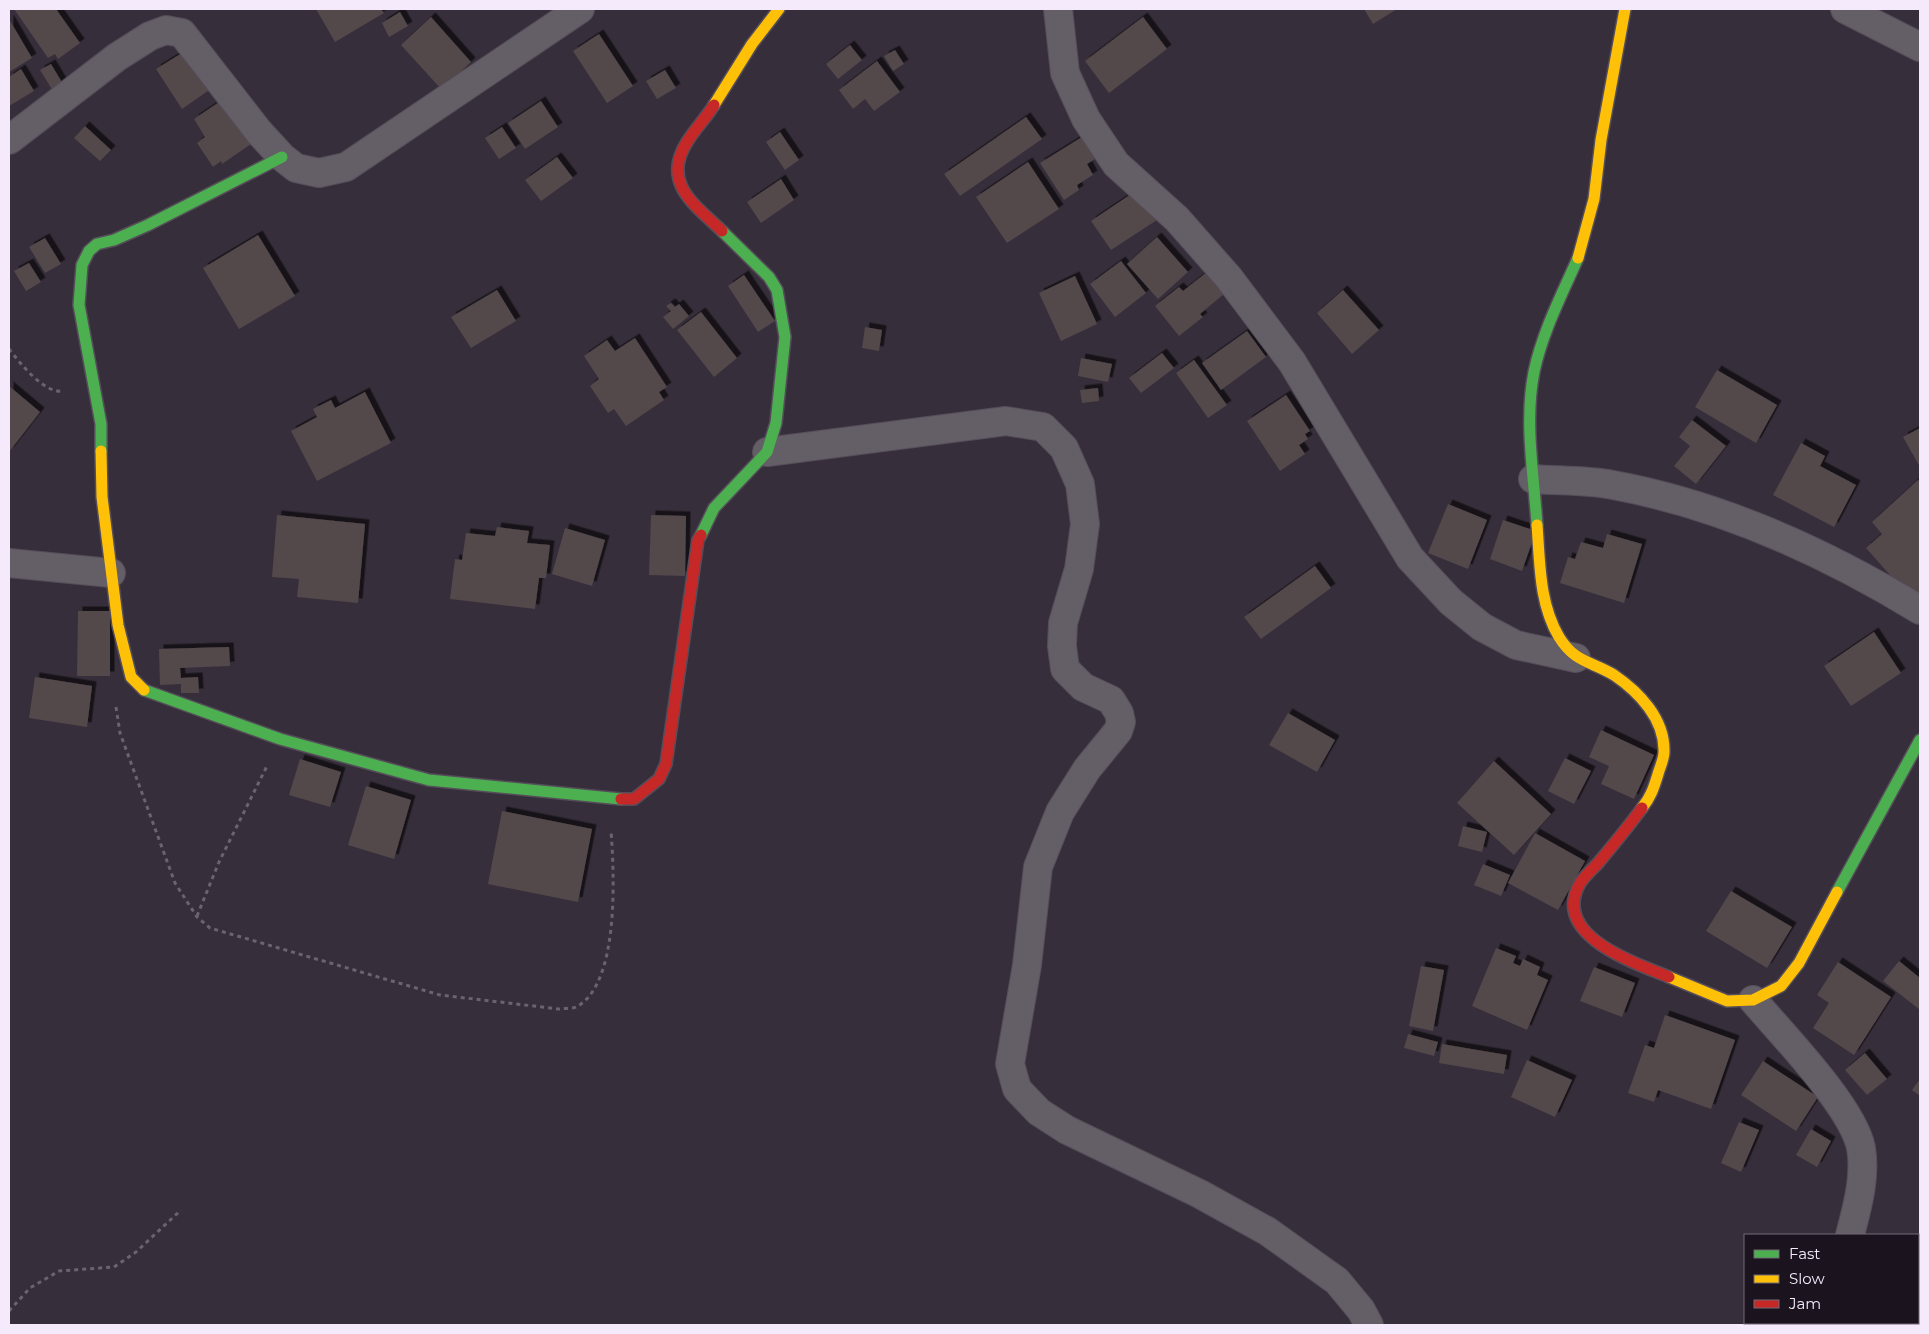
<svg xmlns="http://www.w3.org/2000/svg" width="1929" height="1334" font-family="Montserrat,sans-serif">
<style>
.building{fill:#52484b;filter:url(#shadow)}
.lines{fill:none;stroke-linecap:round;stroke-linejoin:round}
.street-casing{stroke:#554d59;stroke-width:30}
.fast-casing{stroke:#554d59;stroke-width:14}
.slow-casing{stroke:#554d59;stroke-width:14}
.jam-casing{stroke:#554d59;stroke-width:14}
.path{stroke:#6a646e;stroke-width:3;stroke-dasharray:4 4;stroke-linecap:butt}
.street{stroke:#645e67;stroke-width:28}
.fast{stroke:#4caf50;stroke-width:11}
.slow{stroke:#ffc107;stroke-width:11}
.jam{stroke:#c62828;stroke-width:11}
</style>
<defs>
<filter id="shadow"><feDropShadow dx="4.5" dy="-4.5" stdDeviation="0" flood-color="#0009"/></filter>
</defs>
<rect width="100%" height="100%" fill="#362e3a"/>
<path class="building" d="M14,9H56L80,43L58,59L55,54L48,58Z
M316,9H381L384,13L335,42Z
M1364,9H1397L1373,24Z
M400,12L408,26L389,37L382,23Z
M431,17L471,62L442,90L401,45Z
M1143,17L1167,49L1109,93L1085,61Z
M9,19L32,58L9,72Z
M599,34L633,86L607,103L573,51Z
M850,45L862,60L838,79L826,64Z
M190,48L215,86L182,109L156,69Z
M895,50L904,64L893,71L884,56Z
M877,61L900,92L874,111L865,99L853,109L839,90Z
M51,64L63,84L53,91L40,70Z
M21,69L34,91L9,106V77Z
M665,70L676,88L657,99L646,81Z
M225,98L254,142L222,164L221,161L213,167L197,143L205,137L194,119Z
M541,101L558,127L525,149L508,123Z
M1026,117L1042,139L960,196L944,174Z
M85,126L111,150L100,161L74,138Z
M502,127L516,148L499,159L485,138Z
M780,132L799,160L785,170L766,142Z
M1082,137L1095,159L1087,164L1093,175L1077,185L1079,190L1064,200L1040,163Z
M557,157L573,178L541,201L525,180Z
M1028,162L1059,209L1007,243L976,197Z
M781,179L794,200L761,223L747,202Z
M1137,190L1157,220L1111,250L1091,221Z
M258,235L295,296L239,329L203,268Z
M1157,237L1188,272L1158,299L1127,264Z
M45,238L61,264L45,273L29,247Z
M1121,261L1146,293L1115,317L1090,284Z
M29,263L41,282L26,291L14,271Z
M1207,272L1224,294L1200,314L1203,317L1179,336L1155,306L1179,287L1183,291Z
M744,275L775,321L758,332L728,286Z
M1075,276L1097,324L1061,341L1039,293Z
M497,290L516,321L471,348L451,317Z
M1343,290L1379,330L1352,354L1317,313Z
M671,303L675,307L679,304L689,316L673,329L663,317L671,311L666,306Z
M701,312L737,358L714,377L677,330Z
M865,327L882,330L879,351L862,348Z
M1247,331L1266,357L1221,390L1202,363Z
M635,338L667,387L659,392L664,400L626,426L614,409L608,413L590,386L599,379L584,356L607,340L615,351Z
M1162,353L1174,368L1141,393L1129,378Z
M1081,358L1112,364L1108,382L1078,376Z
M1194,360L1227,405L1208,418L1176,373Z
M1717,370L1777,405L1756,443L1695,407Z
M9,386L40,412L9,452Z
M1098,388L1099,401L1082,403L1080,390Z
M365,392L391,443L317,481L291,431L317,417L313,409L331,400L335,408Z
M1286,395L1310,431L1305,434L1308,439L1299,445L1305,454L1280,471L1247,421Z
M1692,420L1726,446L1696,484L1674,466L1690,446L1679,437Z
M1920,428V467L1903,437Z
M1801,443L1825,456L1820,466L1856,485L1834,527L1773,495Z
M1918,480L1920,482V595L1913,601L1866,548L1882,534L1872,522Z
M1448,504L1487,520L1468,569L1428,553Z
M277,515L365,524L358,603L297,597L299,579L272,577Z
M651,515L686,516L685,576L649,575Z
M1503,520L1536,531L1522,571L1490,559Z
M497,527L529,531L527,543L550,545L546,578H539L535,609L450,599L455,559L462,560L466,533L495,536Z
M565,528L605,540L592,586L552,574Z
M1607,534L1642,544L1624,603L1560,583L1568,557L1575,559L1581,542L1603,548Z
M1315,566L1331,588L1261,639L1244,617Z
M78,611H110V676H77Z
M1874,632L1901,673L1851,706L1824,666Z
M229,647L230,666L180,668L181,678L198,677L199,693H181V684L160,685L159,649Z
M35,677L92,686L87,727L29,718Z
M1288,713L1335,740L1317,772L1269,745Z
M1601,730L1654,755L1634,799L1601,784L1609,766L1589,757Z
M1565,758L1591,771L1574,804L1548,791Z
M300,759L341,772L330,807L289,795Z
M1494,761L1551,814L1514,855L1457,803Z
M366,786L411,800L394,859L348,845Z
M502,811L592,829L578,902L488,884Z
M1463,826L1487,832L1482,852L1458,846Z
M1535,833L1585,861L1558,910L1508,883Z
M1483,864L1510,875L1501,896L1474,885Z
M1731,891L1792,927L1767,968L1706,931Z
M1496,948L1516,956L1513,963L1520,966L1523,959L1540,967L1537,975L1548,980L1527,1030L1472,1006Z
M1899,961L1920,978V1010L1883,981Z
M1838,962L1891,997L1854,1055L1813,1028L1829,1003L1817,995Z
M1421,966L1444,970L1433,1031L1409,1026Z
M1594,967L1635,983L1622,1017L1580,1001Z
M1665,1015L1735,1040L1711,1109L1658,1090L1654,1102L1628,1093L1645,1045L1654,1048Z
M1408,1034L1438,1042L1434,1056L1404,1048Z
M1442,1044L1507,1055L1504,1074L1439,1063Z
M1865,1053L1887,1079L1867,1095L1845,1070Z
M1527,1060L1572,1080L1555,1117L1511,1097Z
M1763,1061L1818,1097L1796,1131L1741,1095Z
M1920,1079V1096L1912,1090Z
M1739,1122L1759,1130L1741,1172L1721,1163Z
M1811,1129L1831,1141L1817,1167L1796,1155Z"/>
<g class="lines">
<defs>
<path id="street" d="M1058,9L1065,73L1086,119L1116,164L1177,219L1229,278L1292,362L1410,558L1451,602L1482,627L1516,645L1576,658
M1845,9L1920,47
M9,140L117,57L150,36L166,30L182,33L259,132L282,157L296,168L319,173L346,167L580,9
M767,452L1006,421L1043,427L1064,448L1080,484L1085,524L1079,569L1063,623L1062,646L1065,669L1083,687L1111,700L1119,713L1121,722L1118,731L1087,769L1060,812L1038,867L1027,965L1010,1064L1017,1089L1039,1112L1067,1130L1200,1194L1267,1231L1337,1281L1361,1310L1369,1325
M1533,479C1559,481 1587,480 1613,485C1722,505 1825,552 1920,610
M9,563L111,573
M1753,1000C1782,1034 1853,1107 1861,1148C1866,1177 1857,1208 1850,1235
M1836,1323V1325"/>
<path id="fast" d="M101,451V424L79,305L82,265L89,251L97,244L114,240L148,225L282,157
M1537,525C1534,476 1524,422 1534,372C1542,333 1562,294 1578,258
M701,535L714,508L767,452L776,423L785,337L777,290L769,277L722,231
M144,690L280,739L429,780L621,799
M1837,892L1920,740"/>
<path id="slow" d="M714,105L752,44L779,9
M1578,258L1594,199L1601,140L1625,9
M101,451L102,497L118,625L131,677L144,690
M1537,525C1540,563 1539,603 1559,637C1575,663 1591,661 1614,675C1639,692 1665,719 1664,752C1664,759 1660,767 1658,774C1654,787 1651,797 1642,808
M1669,977L1727,1001L1753,1000L1781,986L1799,963L1837,892"/>
<path id="jam" d="M714,105C706,118 695,129 687,142C661,183 695,205 722,231
M621,799H634L659,779L666,764L698,540L701,535
M1642,808C1629,826 1614,844 1599,862C1593,869 1583,877 1579,885C1552,936 1635,963 1669,977"/>
</defs>
<use href="#street" class="street-casing"/>
<use href="#fast" class="fast-casing"/>
<use href="#slow" class="slow-casing"/>
<use href="#jam" class="jam-casing"/>
<path class="path" d="M9,349C20,363 45,395 64,391
M116,707L120,733L175,883L197,917L210,928L440,995L559,1009C565,1008 574,1009 578,1006C620,981 614,872 611,830
M197,916L219,862L267,766
M9,1311L30,1288L59,1271L114,1267L136,1252L181,1210"/>
<use href="#street" class="street"/>
<use href="#fast" class="fast"/>
<use href="#slow" class="slow"/>
<use href="#jam" class="jam"/>
</g>
<rect width="1929" height="1334" fill="none" stroke="#f4eafb" stroke-width="20"/>
<rect x="1744" y="1234" width="175" height="90" fill="#1b141f" stroke="#726a77"/>
<rect x="1754" y="1250" width="25" height="8" fill="#4caf50" stroke="#726a77"/>
<text x="1789" y="1259" font-size="15" fill="#f4eafb">Fast</text>
<rect x="1754" y="1275" width="25" height="8" fill="#ffc107" stroke="#726a77"/>
<text x="1789" y="1284" font-size="15" fill="#f4eafb">Slow</text>
<rect x="1754" y="1300" width="25" height="8" fill="#c62828" stroke="#726a77"/>
<text x="1789" y="1309" font-size="15" fill="#f4eafb">Jam</text>
</svg>
